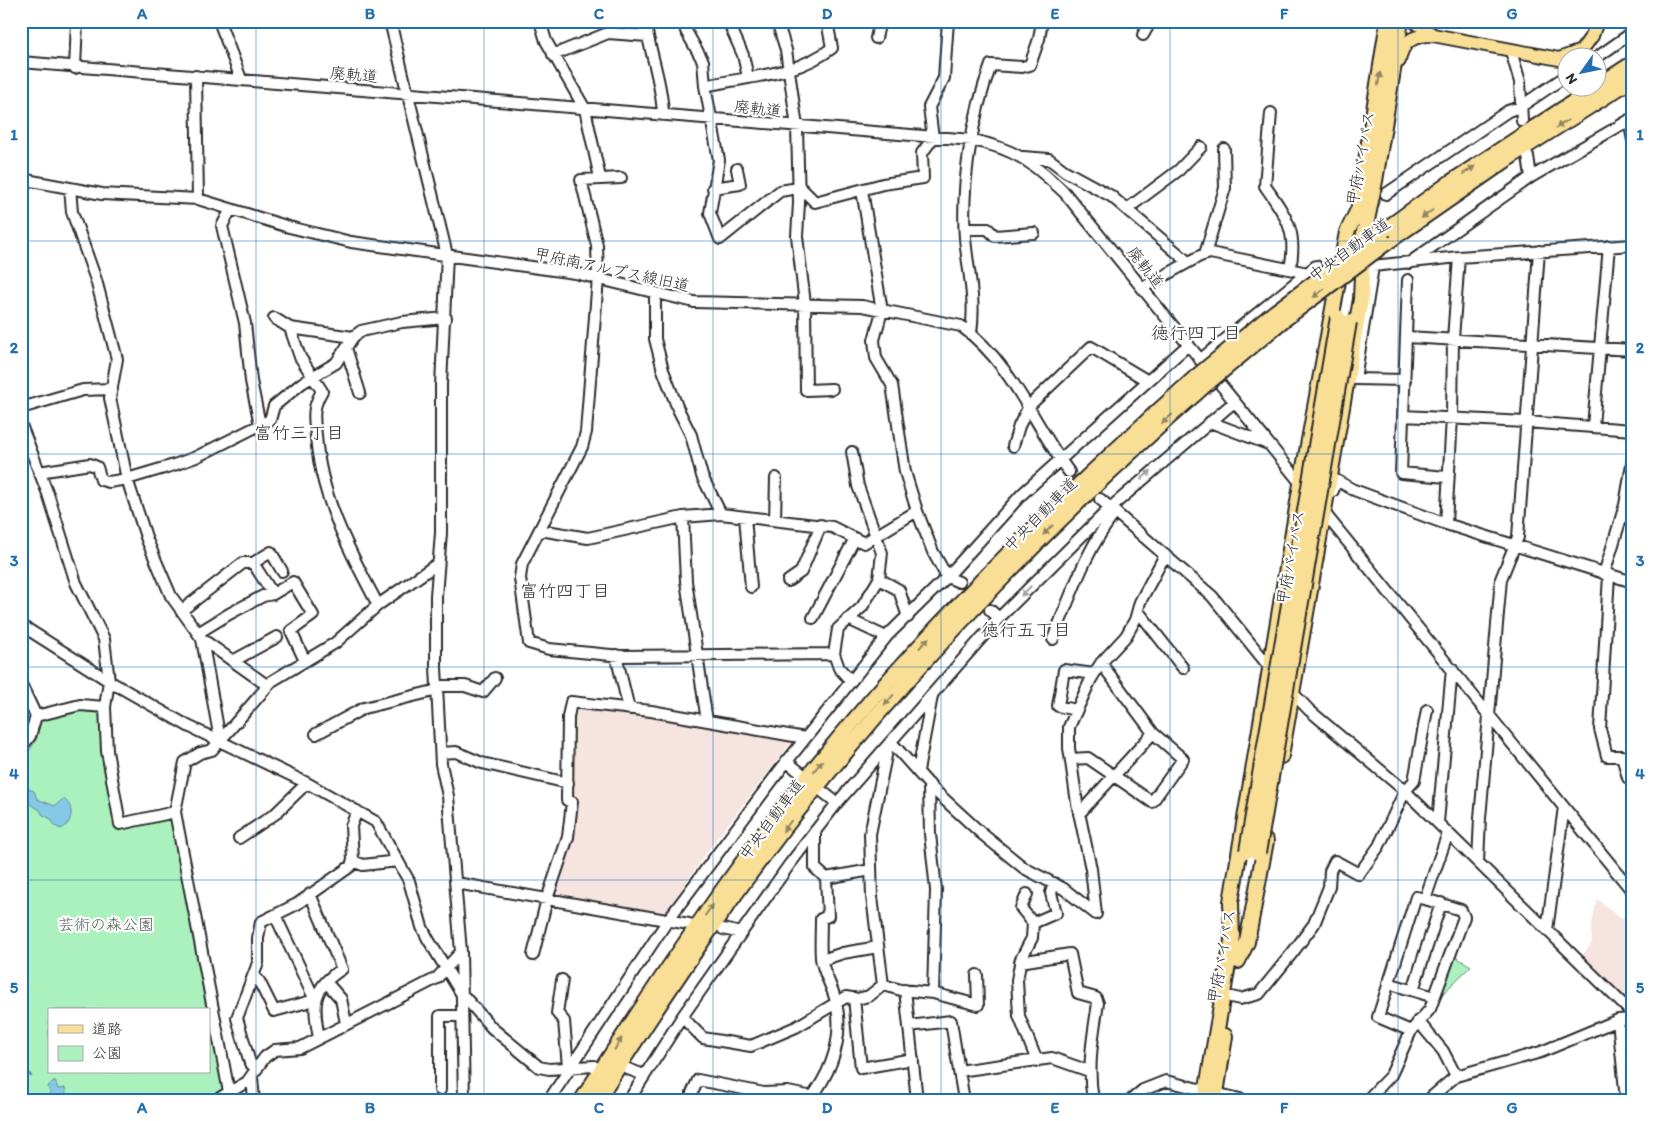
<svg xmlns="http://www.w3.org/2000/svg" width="1654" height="1121" font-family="Itim,'Klee One',sans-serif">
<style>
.built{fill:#f5e4df}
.green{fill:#aaf1bd;stroke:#6a8e74;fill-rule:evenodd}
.water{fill:#86c9e7;stroke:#628a9c}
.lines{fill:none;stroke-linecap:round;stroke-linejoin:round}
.stream{stroke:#628a9c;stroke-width:2.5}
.minor-tunnel{stroke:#d5d5d5;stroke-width:10;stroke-dasharray:10 5;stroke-linecap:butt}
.minor-casing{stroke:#2b2b2b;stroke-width:14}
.major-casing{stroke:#2b2b2b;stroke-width:16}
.highway-casing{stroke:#2b2b2b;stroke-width:18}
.minor{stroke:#fff;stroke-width:10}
.major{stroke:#f9df96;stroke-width:12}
.highway{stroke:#f9df96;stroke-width:14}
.highway-bridge-casing{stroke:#2b2b2b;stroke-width:18;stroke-linecap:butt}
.highway-bridge{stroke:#f9df96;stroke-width:14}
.oneway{fill:#928560}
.oneway2{fill:#a0a0a0}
.grid{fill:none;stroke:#1f6fb2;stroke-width:1;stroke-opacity:0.55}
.labels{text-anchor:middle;stroke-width:4.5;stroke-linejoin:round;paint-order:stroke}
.street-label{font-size:16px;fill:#2b2b2b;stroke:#fff}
.park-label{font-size:16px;fill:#4b5c50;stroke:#fff}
.neighbourhood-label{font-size:18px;fill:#2b2b2b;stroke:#fff}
.neatline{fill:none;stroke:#1f6fb2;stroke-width:2}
.grid-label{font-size:16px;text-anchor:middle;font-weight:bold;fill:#1f6fb2}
</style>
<rect width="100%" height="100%" fill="#fff"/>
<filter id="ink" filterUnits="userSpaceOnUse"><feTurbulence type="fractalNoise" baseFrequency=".02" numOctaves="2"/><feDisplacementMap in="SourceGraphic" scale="10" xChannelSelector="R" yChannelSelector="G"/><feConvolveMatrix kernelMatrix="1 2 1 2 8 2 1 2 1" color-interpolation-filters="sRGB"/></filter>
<g filter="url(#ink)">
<path class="built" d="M573,706L793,740L712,845L661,918L549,897L570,840L577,801L570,796Z
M1597,899L1622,919L1633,908L1632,1003L1583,955L1592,942L1591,928Z"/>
<path class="green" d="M80,708L104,710L119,826L172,816L225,1089L209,1100H21V760H24L37,738L41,717ZM49,1010H209V1072H49Z
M1454,956L1471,966L1435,1001Z"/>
<path class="water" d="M21,786L34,791L37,799L55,806L63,799C75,805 73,824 61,829L55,826L51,819L43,815L39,809C29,805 21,797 21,786Z
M55,1081L58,1089L65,1088L67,1100H52L48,1086Z"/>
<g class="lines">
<path class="stream" d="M21,1058L26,1071L31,1076"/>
<path class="minor-tunnel" d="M1069,472L1100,499"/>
<defs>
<path id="minor" d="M219,21L241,79
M390,21L447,255L441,385V533L436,596V667L441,764L448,796L461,952L464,1100
M540,21L546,41L585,109L600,178
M645,21C650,53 662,83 663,115
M684,21L686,31L703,61L705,86
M728,21L743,55L748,77
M777,21L786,50L797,127L799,203L797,236L805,304L806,390L832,389
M1143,35L1151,21
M876,38L880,21
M1511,51L1520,82L1522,121
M553,55L608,33L647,36
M1596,58L1633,32
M21,62L972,140C1016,149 1033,163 1065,193L1303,486
M75,68L77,21
M196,76L198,199
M1271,113L1265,186C1286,216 1298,231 1290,269
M1629,120L1633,141
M1528,156L1531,177
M1023,157L1049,159L1065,171L1111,196L1188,262
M621,178L581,180L597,245L598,278L586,432L582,447L522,564L520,578L529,643L549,649L621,656L834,654
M21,179L102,194L198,199L289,227L351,242L575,273L694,302L862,306L961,326C1012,363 1033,423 1069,472
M798,185L815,202L883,184L923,178L922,153L933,138L929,107L944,78L948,21
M70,188L72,212L96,280L117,359L110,398L127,479L147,540L171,596L202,639L220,740
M713,188L740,184L737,169
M798,188L780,191L720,239L710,213L719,160L705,86C749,76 796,76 832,48L827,21
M862,190L882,311L874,340L876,358L892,385L905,472L917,511L933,552L947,577L959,582
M1386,194L1508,111L1520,107L1566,76
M231,209L222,226L245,323L251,381L260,425
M1127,209L1179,170L1201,147
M965,229H988L995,236L1034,233
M1205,254L1225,188L1224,149
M1409,263L1531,177L1633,118
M1363,267L1459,257L1633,245
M1373,267L1355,379L1405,380
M1408,280L1401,473L1447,477
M1144,287L1200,256L1210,253L1308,273
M655,293V339L663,370L678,409L691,435L702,476L721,514
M274,318L290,328L353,337
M290,328L300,357L322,391C319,396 316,403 315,408C313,417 315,427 316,435C320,497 350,552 378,605
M971,333C976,298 968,272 965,238C961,184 972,116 991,65L1022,67L1030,65L1039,39L1042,21
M1407,337L1633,350
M346,348L360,393
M1200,360L1316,266
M21,408L83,390L112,389
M1403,416L1526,422L1633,430
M1210,422L1268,444
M21,425L48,494L76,583L104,639L109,681L105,707L107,751L120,824L175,812
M1593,426L1609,246
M1013,446L1019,426L1029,406L1091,347L1148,381
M852,452L858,486L882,553L879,579L899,590L908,617
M39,472L90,464L97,467L101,480L109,482L127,479L174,465L196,457L270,420L274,406L302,383L336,363L353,337L361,331L402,322L446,318
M1333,491L1336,480L1354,490L1446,524L1633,582
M1100,499L1212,596L1272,670
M1321,509L1633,892
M683,517L686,581L707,721
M745,517L751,587
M775,520L776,478
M1446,524L1452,417L1453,339L1459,257
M540,530L588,538L683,517L721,514L832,527L864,543L917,511
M253,563L273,594
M1604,574L1625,505L1633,458
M1609,575L1600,729L1607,756H1622L1628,778L1633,776
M788,581L801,572L821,525
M990,610L999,618
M181,611L243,563H253L271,552L282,571
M1138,611L1183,668
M813,618L854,540
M848,619L886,637
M21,625L109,681L188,726L307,783L376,822L409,881L422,927L428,939L461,993L492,1028L539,1067L549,1069L594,1066
M198,633L229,614L263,596L273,594L293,582L313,615L291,631L305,661
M202,639L268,686
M1053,639C1071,596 1086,548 1116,512
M616,655L629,709
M233,661L277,637
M851,681L839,668L834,654L838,629L862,607L879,579
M21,684L36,716L30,736L21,748
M438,686H465L483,692L495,678
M1290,690L1309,710L1405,791L1633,1014
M1076,710L1058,706L1064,670L1094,674
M36,716L80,705L105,707
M316,734L364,708L438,690
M891,742L933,789L981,833L1024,868L1064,889L1096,914
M441,753L456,752L482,763L568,783
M1071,759L1088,758L1152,802L1183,759L1153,733
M786,761L801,773
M918,771L932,696
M929,784L930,834L936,890L933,993
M823,792L837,803
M1079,814L1153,733L1101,663
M1438,822L1452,669
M815,831V868L826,878
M239,838L275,814L307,783
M353,861L363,865L398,861
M1478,862L1480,818L1501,579L1518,537L1539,251
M456,883L689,924
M310,894L342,969C311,988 313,1006 319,1038
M1027,894L1021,908L1033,923L1032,938L1021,959L1017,980L1019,1016L1037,1061
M1096,914L1091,869L1077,803L1069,748V727L1091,679L1101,663L1126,636L1135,620L1140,602L1165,555
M1033,923L1056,913L1051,893L1054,883
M723,929L741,933
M1547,930L1564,807
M533,955L547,899L568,837L572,802L567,800L568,717L571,702L651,711L805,738
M822,960L843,953L878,947
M1020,962L1070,954L1078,993L1096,998L1098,1003C1093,1036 1087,1066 1093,1100
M254,977L259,981L274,1011L315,1000L275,915
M562,980L557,1013L564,1021L568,1067
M326,982L341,999L346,1023
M1388,983L1434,997
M883,985L872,897L870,834L888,746
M905,990L917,1100
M1413,990L1441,903
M1231,997L1240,999L1259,994L1293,952L1314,924L1329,887L1330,871L1335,861L1359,874L1379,846L1405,791L1414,781L1427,710
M854,998L861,1068L913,1059
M682,1017L703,1038L751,1046L796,1027L846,997L857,999L869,996L883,985L901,990L933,993L978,1005L977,975
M1618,1020L1626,1100
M1418,1021L1443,1051L1456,1076
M909,1026L951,1021L959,1071
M1411,1031L1378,1017L1416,897L1425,899
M257,1069L250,1063L237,1018L258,963V938L261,922L297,904L351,866L353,859L351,826L357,811
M628,1069L644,1075
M252,1077L254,1100
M440,1090V1016H462
M229,1092L175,812L185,762L200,753L212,750L272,681L335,643L378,605L437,564
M216,1100L247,1082L265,1057L275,1050L300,1048L410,992L437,978L461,952
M549,1100L668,920L780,770L888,635L947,577L1022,494L1188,345
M629,1100L682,1017L789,865L837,803L999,618L1110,508L1234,402
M693,1100L692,1093L698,1080L764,1093L788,1092L813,1097
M810,1100C831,1072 844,1038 836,1002C833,987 823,973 821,958C820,945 821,932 821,919L828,916L826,878L871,870
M964,1100L959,1071L1052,1058L1089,1071
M1131,1100L1143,1090L1166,1081L1244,1100
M1367,1100L1391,1075L1411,1031L1430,1009L1464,917L1461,910L1425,899L1448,833
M1428,1100L1456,1076L1541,1052L1618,1020L1633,1019"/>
<path id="major" d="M1414,21L1433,35
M1399,61C1402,41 1414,35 1433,35L1559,59L1581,51L1592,36L1597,21"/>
<path id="highway" d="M1596,87L1633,63
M1357,218L1388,21
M1386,229L1451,182L1595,88
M1363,240L1375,181L1401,21
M1386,243L1519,151L1633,79
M1281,756L1361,299L1364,231
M1232,943L1231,902L1301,484L1347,232L1358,210
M1238,961L1247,942L1266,841
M582,1100C666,968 754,838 855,719C960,596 1076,484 1196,377
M597,1100C664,996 733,891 811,794C930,647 1061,512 1203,387
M1205,1100L1233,935
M1215,1100L1225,1036"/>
</defs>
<use href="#minor" class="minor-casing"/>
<use href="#major" class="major-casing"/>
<use href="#highway" class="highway-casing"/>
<use href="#minor" class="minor"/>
<use href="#major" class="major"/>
<use href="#highway" class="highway"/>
<defs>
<path id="highway-bridge" d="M1196,377L1275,312L1386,229
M1203,387L1282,321L1386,243
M1247,851L1338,317
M1258,853L1349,322"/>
</defs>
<use href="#highway-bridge" class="highway-bridge-casing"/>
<use href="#highway-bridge" class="highway-bridge"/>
</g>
<defs><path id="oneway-solid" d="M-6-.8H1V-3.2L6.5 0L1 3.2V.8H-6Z" transform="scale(1.25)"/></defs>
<g class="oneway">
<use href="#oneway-solid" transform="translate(1379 79) rotate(-81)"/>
<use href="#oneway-solid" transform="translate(1562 124) rotate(148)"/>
<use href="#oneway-solid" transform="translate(1469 170) rotate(-33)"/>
<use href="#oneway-solid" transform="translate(1427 214) rotate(145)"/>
<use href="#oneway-solid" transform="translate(1319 293) rotate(142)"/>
<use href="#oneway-solid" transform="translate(1167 419) rotate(139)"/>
<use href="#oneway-solid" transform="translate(1048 530) rotate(135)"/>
<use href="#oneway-solid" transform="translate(924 643) rotate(-47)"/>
<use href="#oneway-solid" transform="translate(889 700) rotate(131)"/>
<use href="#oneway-solid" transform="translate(818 766) rotate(-51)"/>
<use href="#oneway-solid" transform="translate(787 826) rotate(127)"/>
<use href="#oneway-solid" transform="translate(709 910) rotate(-54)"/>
<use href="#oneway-solid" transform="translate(618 1044) rotate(-58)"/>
</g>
<g class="oneway2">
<use href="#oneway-solid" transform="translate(1146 475) rotate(-41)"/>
<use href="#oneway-solid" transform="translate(1026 591) rotate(135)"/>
</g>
</g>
<path class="grid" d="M256,21V1100M484,21V1100M713,21V1100M941,21V1100M1170,21V1100M1398,21V1100M21,241H1633M21,454H1633M21,667H1633M21,880H1633"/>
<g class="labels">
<g class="street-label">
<text transform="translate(354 74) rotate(5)" y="6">廃軌道</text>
<text transform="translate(758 108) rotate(6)" y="6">廃軌道</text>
<text transform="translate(1360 158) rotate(-80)" y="6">甲府バイパス</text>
<text transform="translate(1349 249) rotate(-36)" y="6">中央自動車道</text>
<text transform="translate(1146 267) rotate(51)" y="6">廃軌道</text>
<text transform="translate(612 269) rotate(12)" y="6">甲府南アルプス線旧道</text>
<text transform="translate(1040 514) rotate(-45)" y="6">中央自動車道</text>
<text transform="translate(1290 557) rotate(-80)" y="6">甲府バイパス</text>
<text transform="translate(771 819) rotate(-53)" y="6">中央自動車道</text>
<text transform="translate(1221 956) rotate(-80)" y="6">甲府バイパス</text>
</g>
<g class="park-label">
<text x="106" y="930">芸術の森公園</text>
</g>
<g class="neighbourhood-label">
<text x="1196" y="339">徳行四丁目</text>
<text x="299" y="439">富竹三丁目</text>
<text x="565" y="597">富竹四丁目</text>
<text x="1026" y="636">徳行五丁目</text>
</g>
</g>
<rect width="1654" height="1121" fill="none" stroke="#fff" stroke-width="55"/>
<rect x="48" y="1008" width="162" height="65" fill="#ffffff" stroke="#aaaaaa"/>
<rect x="58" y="1025" width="25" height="8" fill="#f9df96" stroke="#aaaaaa"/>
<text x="92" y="1034" font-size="15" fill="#2b2b2b">道路</text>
<rect x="58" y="1046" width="25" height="15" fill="#aaf1bd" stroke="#aaaaaa"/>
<text x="92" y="1058" font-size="15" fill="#2b2b2b">公園</text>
<g transform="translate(1582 72) rotate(237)"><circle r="24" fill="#ffffff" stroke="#aaaaaa"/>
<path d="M0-4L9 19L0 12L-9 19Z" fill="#1f6fb2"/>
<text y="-8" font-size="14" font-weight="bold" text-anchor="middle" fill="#2b2b2b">N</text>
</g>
<rect x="28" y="28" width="1598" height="1066" class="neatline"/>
<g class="grid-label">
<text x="142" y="19">A</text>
<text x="370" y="19">B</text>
<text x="599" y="19">C</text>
<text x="827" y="19">D</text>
<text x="1055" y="19">E</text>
<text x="1284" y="19">F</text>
<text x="1512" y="19">G</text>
<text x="14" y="140">1</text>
<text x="1640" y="140">1</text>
<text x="14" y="353">2</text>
<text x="1640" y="353">2</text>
<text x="14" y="566">3</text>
<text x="1640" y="566">3</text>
<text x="14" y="779">4</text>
<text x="1640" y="779">4</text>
<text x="14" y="993">5</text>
<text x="1640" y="993">5</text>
<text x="142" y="1113">A</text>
<text x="370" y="1113">B</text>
<text x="599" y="1113">C</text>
<text x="827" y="1113">D</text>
<text x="1055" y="1113">E</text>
<text x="1284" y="1113">F</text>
<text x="1512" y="1113">G</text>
</g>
</svg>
